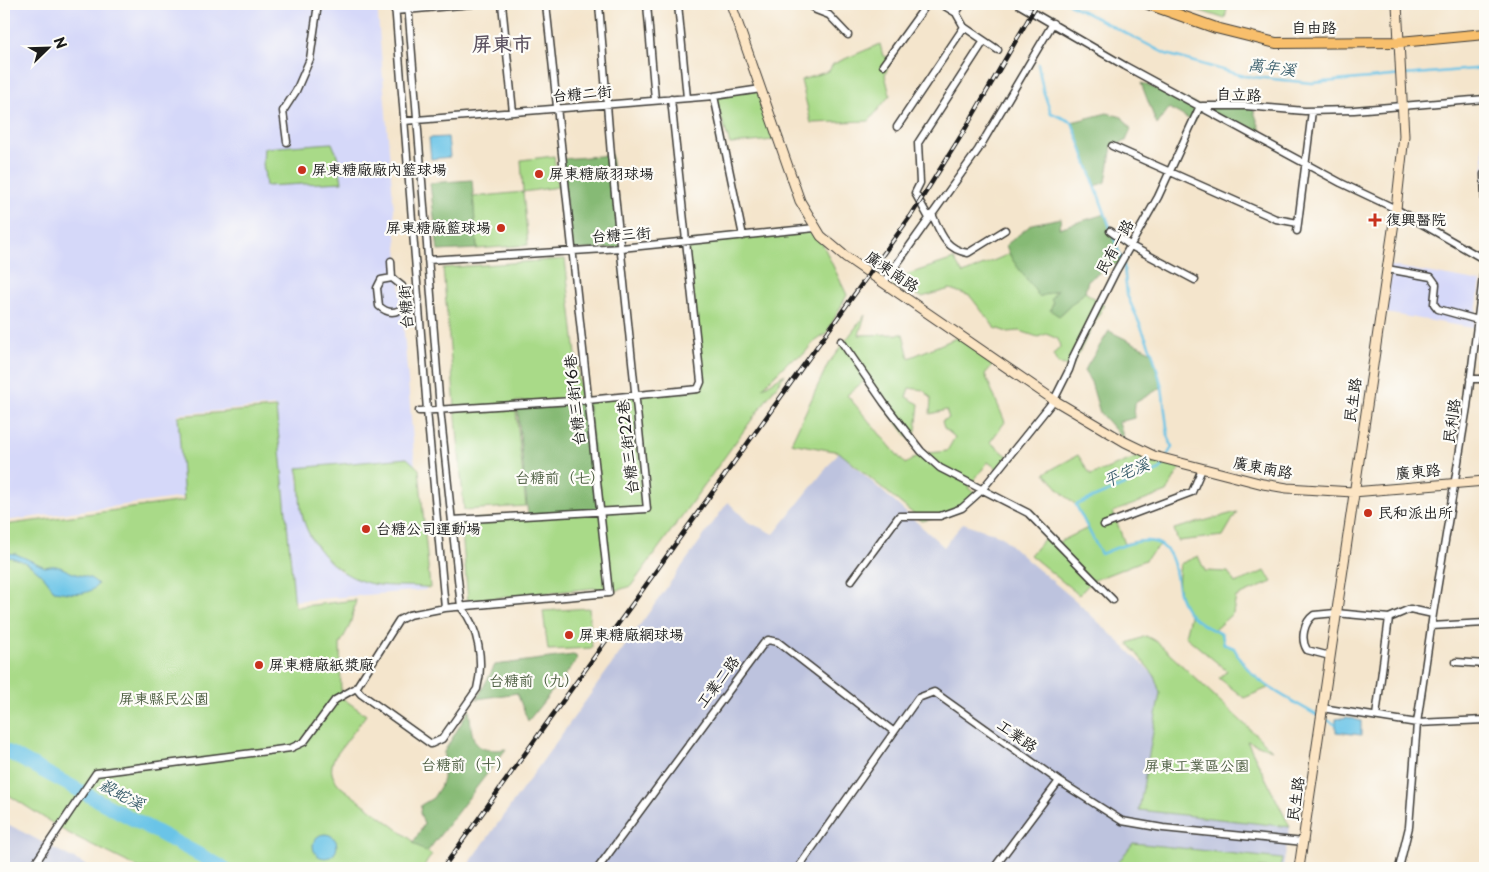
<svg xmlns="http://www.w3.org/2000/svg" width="1489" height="872" font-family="'Playpen Sans','LXGW WenKai TC',sans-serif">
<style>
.built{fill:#d5d8f9}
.industrial{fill:#bdc3de}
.green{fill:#a9da88;stroke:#627b52;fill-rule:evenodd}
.forest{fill:#86ba74;stroke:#516b48}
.water{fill:#6ac4e7;stroke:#437082}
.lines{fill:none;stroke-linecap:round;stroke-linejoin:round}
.stream{stroke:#6ac4e7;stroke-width:2.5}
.river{stroke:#6ac4e7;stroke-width:14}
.street-casing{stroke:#3c3a36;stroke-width:9}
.secondary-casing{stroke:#3c3a36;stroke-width:11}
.primary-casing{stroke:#3c3a36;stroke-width:12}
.street{stroke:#fff;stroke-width:6}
.secondary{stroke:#fce5c4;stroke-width:9}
.primary{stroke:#f8bf6c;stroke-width:10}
.rail-casing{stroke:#1c1c1c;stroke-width:4.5}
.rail{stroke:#fdfcf7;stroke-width:2.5;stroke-dasharray:8;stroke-linecap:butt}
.poi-dot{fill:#c8321e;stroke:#fdfcf7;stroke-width:2}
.labels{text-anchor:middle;stroke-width:4.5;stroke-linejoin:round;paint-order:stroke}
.street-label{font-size:15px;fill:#1c1c1c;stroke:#fdfcf7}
.poi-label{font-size:15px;fill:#1c1c1c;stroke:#fdfcf7;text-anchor:start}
.park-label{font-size:15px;fill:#4d5e42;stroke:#fdfcf7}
.water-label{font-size:16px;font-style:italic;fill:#3b5f6d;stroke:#fdfcf7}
.district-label{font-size:20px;font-weight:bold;fill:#5c5260;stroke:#fdfcf7}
</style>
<rect width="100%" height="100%" fill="#fdfcf7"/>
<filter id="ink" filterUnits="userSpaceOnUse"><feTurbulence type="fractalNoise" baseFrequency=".02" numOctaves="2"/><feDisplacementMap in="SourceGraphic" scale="10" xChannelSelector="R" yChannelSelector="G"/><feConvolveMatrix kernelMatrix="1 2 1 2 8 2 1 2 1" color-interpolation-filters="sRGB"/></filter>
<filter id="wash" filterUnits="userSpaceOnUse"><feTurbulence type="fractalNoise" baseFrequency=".0096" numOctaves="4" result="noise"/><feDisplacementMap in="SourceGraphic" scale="20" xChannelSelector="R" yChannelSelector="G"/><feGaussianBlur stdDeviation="1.12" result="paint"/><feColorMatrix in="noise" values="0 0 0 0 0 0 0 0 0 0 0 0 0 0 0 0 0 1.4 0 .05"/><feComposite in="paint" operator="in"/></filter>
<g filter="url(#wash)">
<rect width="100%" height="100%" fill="#f4e5cc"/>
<path class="built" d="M4,4H377L415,466L407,458L297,469L303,519L318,546L330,562L340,571L364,581L378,585L401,586L426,583V590L293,601L274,406L178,414L184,497L4,521Z
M1480,99H1485V203L1484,174Z
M1387,265L1481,282L1473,328L1380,312Z"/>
<path class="industrial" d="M839,452L944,547L963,523L1001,536L1027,560L1075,600L1154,675L1247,740L1290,827L1283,868H466L728,502L748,522L774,534Z
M4,822L53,848L92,868H4Z"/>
<path class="green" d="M1180,4H1228L1225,19Z
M880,44L883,56L891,58L885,75L890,95L869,121L811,123L801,80L829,71L833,64Z
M761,89L774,140L730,144L714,96Z
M332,143L337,155L342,182L266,186L263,163L264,148Z
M554,156L558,187L523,192L528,245L477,249L473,197L523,192L521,160Z
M815,228L847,295L826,334L813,343L803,355L790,360L762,388L785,374L631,586L609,593L595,588L468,601L461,520L600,512L588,400L698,389L701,382L686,242Z
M1009,254L1031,282L1039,296L1059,289V316L1085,292L1104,305L1072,366L1058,364L1053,355L1060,347L1058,339L1046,334L1038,337L1020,331L1007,332L995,328L970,296L950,289L922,297L884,282L954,259L963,274Z
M565,259L581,399L515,402L526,506L464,510L443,268Z
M865,315L859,335L903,334L909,358L961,336L996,361L985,374L1005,422L990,442L1009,457L999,470L988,462L968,488L979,494C961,507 944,517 922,521L839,452L791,443L828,364ZM864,381L911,441L916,431L919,404L906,397L909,388L923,390L931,398L930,414L946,410L949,418L942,421L944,428L955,437L947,451L921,454L905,464L847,395Z
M276,408L295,607L356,600L350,625L340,644L341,697L366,715L334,758C329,772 332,777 341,787L432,855L422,868H139L66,832L4,792V525L184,501L178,416Z
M1141,451L1182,464L1167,492L1113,512L1125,544C1137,540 1150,539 1161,544L1145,560L1092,581L1079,595L1030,555L1047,536L1055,544L1088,528L1076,505L1062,493L1045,473L1078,455L1091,475L1135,458Z
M407,458L419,469L430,588C413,585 397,587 380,585C345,582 312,552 303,518C298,502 302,484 297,468Z
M1237,512L1223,536L1178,541L1174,529Z
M1198,556L1205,571L1228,572L1235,583L1265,571L1272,582L1236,597L1233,613L1214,630L1222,634L1224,644L1234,648L1243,663L1268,688L1244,698L1219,678L1227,671L1185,636L1190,616C1178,598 1177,585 1180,564Z
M589,608L592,648L548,650L543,611Z
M1146,636L1157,642L1272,750L1247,741L1290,827L1139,810L1160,693L1154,675L1128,643Z
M1133,843L1143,844L1282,859L1280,868H1114Z"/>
<path class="forest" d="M1141,83L1198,105L1252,106L1264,139L1201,107L1194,122L1169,108L1157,125Z
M1107,113L1122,117L1131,129L1126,141L1112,146L1106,182L1095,186L1072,122Z
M611,155L621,248L570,250L562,159Z
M472,180L477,249L438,251L430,183Z
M1105,214L1123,262L1109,267L1088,280L1085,292L1059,316L1050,310L1053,303L1051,298L1058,290L1039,297C1029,279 1011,264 1006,245L1032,224L1061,218L1059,228Z
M1109,331L1152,352L1162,387L1135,403L1134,418L1119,422L1124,440L1100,413L1091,382L1084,371Z
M588,400L600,512L528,516L517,404Z
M573,655L576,656L577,660L528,721L517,693L477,699L495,665Z
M469,710C473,739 470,754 506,749L427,852L413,843L424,824L420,813L421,805L433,798L440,787L443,779L444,752Z"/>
<path class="water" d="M448,137L450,157L431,159L429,138Z
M4,553L16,554L45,567C59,563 63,570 76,574C85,577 90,576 98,584C88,598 69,593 54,591C42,571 27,560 4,556Z
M1347,717L1361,721V735L1336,732V719Z
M313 846a12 12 0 1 1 24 0a12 12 0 1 1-24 0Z"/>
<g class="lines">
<path class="stream" d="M1069,4L1166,54L1244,76L1312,83L1485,68
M1038,64L1043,90L1051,113L1072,122L1111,230
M1113,235L1124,266L1127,295L1152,352L1162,387L1168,435L1172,447L1167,456
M1165,461L1160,470L1076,505L1101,554C1130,542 1167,526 1175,570C1178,582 1177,593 1183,604C1190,619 1207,628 1222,634L1224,644L1234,648C1250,683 1287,697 1318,716
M1323,718L1335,724"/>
<path class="river" d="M4,750L224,868"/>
</g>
</g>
<g filter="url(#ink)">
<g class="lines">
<defs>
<path id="street" d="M395,4L427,410L445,608
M408,4L440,409L461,607
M502,4L513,112
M647,4L655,100
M678,4L687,98
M809,4L816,10L829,15L848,35
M941,4L956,13L964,27L998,50
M1018,4L1125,66L1341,183L1396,209L1485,260
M395,11L472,4
M956,13L962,4
M883,65L927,4
M714,96L743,236
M1202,106H1246L1305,111L1354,110L1485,99
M404,121L714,96L761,89
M897,127L964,27
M287,142L283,111L296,91L310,59L318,4
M1112,146L1276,219L1298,223
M1484,174L1485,203
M932,214C941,234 945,249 968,253L1005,230
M929,218L915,193L920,183L918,143L984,41
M1110,231L1131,246L1195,280
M1297,231L1312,111
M428,260L621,248L815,228
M391,261L392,278L381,280L377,288L379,306C388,314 396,314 405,306L402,286L392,278
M1387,269L1431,277L1436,284L1434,304L1438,309L1478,320
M884,282L978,150L1053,23
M841,341L884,403L921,451L940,468L1028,513L1113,600
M1470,379H1485
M419,411L588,400L698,389L701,382L671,99
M452,520L647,509L611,155L599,4
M1104,525L1192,492L1202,469
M851,581L899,516H940L962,508L981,491L1054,400L1069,370L1074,355L1116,271L1158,197L1200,106
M461,607C479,628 484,662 477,689L442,739L431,744L361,694L356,688L399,620L409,615L445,608L609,593L546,4
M1431,626L1485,623
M1330,656L1307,650C1300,639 1304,622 1314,615L1336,613L1389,618L1410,609L1433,614
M1456,662L1485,664
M1322,708L1417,723L1485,720
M1376,716L1389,618
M32,868L96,773L291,748L304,742L335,700L356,688
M598,868L764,643L768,640L778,642L893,731
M798,868L918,698L934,692L1059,781L1122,821L1163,828L1304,842
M994,868L1059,781
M1399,868L1409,827L1417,723L1433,614L1467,407L1485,260"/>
<path id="secondary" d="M731,4L800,201L821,236L846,257L1054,400L1125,442L1154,456L1263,484L1287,488L1353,492L1485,481
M1299,868L1396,209L1404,136L1397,4"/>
<path id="primary" d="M1148,4L1216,28L1276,43L1400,42L1485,34"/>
</defs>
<use href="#street" class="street-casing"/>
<use href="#secondary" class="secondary-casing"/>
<use href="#primary" class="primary-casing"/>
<use href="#street" class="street"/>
<use href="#secondary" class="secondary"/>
<use href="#primary" class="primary"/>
<defs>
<path id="rail" d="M443,868L912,214L964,131L1037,4"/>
</defs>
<use href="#rail" class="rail-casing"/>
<use href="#rail" class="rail"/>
</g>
</g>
<g class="poi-dot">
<circle cx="302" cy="170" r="5"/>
<circle cx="539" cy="174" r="5"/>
<path d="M1372.5 212.5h5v5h5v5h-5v5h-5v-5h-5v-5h5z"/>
<circle cx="501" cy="228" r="5"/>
<circle cx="1368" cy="513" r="5"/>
<circle cx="366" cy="529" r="5"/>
<circle cx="569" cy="635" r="5"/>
<circle cx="259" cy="665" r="5"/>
</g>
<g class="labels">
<g class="street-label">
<text x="1314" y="33">自由路</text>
<text transform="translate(582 94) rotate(-5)" y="5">台糖二街</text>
<text transform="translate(1239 95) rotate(2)" y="5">自立路</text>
<text transform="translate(621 235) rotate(-4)" y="5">台糖三街</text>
<text transform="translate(1115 247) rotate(-61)" y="5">民有一路</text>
<text transform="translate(892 272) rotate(34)" y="5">廣東南路</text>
<text transform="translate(406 307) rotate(-94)" y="5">台糖街</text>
<text transform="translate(575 400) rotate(-96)" y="5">台糖三街16巷</text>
<text transform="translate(1353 400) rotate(-82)" y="5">民生路</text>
<text transform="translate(1452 421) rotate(-82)" y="5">民利路</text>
<text transform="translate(628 447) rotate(-96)" y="5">台糖三街22巷</text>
<text transform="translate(1263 468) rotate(11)" y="5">廣東南路</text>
<text transform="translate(1418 472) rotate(-5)" y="5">廣東路</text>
<text transform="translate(718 682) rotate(-53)" y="5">工業二路</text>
<text transform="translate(1017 736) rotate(35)" y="5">工業路</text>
<text transform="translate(1296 799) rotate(-82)" y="5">民生路</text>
</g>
<g class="poi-label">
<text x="312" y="175">屏東糖廠廠内籃球場</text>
<text x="549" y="179">屏東糖廠羽球場</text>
<text x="1386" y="225">復興醫院</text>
<text x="491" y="233" text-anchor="end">屏東糖廠籃球場</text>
<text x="1378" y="518">民和派出所</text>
<text x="376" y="534">台糖公司運動場</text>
<text x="579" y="640">屏東糖廠網球場</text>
<text x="269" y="670">屏東糖廠紙漿廠</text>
</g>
<g class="park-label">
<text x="560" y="483">台糖前（七）</text>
<text x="534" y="686">台糖前（九）</text>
<text x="164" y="704">屏東縣民公園</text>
<text x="466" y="770">台糖前（十）</text>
<text x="1197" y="771">屏東工業區公園</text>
</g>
<g class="water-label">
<text transform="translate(1272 67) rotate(7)" y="6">萬年溪</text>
<text transform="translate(1126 472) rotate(-23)" y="6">平宅溪</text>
<text transform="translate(122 794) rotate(28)" y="6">殺蛇溪</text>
</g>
<g class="district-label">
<text x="502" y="51">屏東市</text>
</g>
</g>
<rect width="1489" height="872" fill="none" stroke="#fdfcf7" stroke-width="20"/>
<g transform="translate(48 48) rotate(67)" stroke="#fdfcf7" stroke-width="4" paint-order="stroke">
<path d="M0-4L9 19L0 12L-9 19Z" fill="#1c1c1c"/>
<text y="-8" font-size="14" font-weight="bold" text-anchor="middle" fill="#1c1c1c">N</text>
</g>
</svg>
